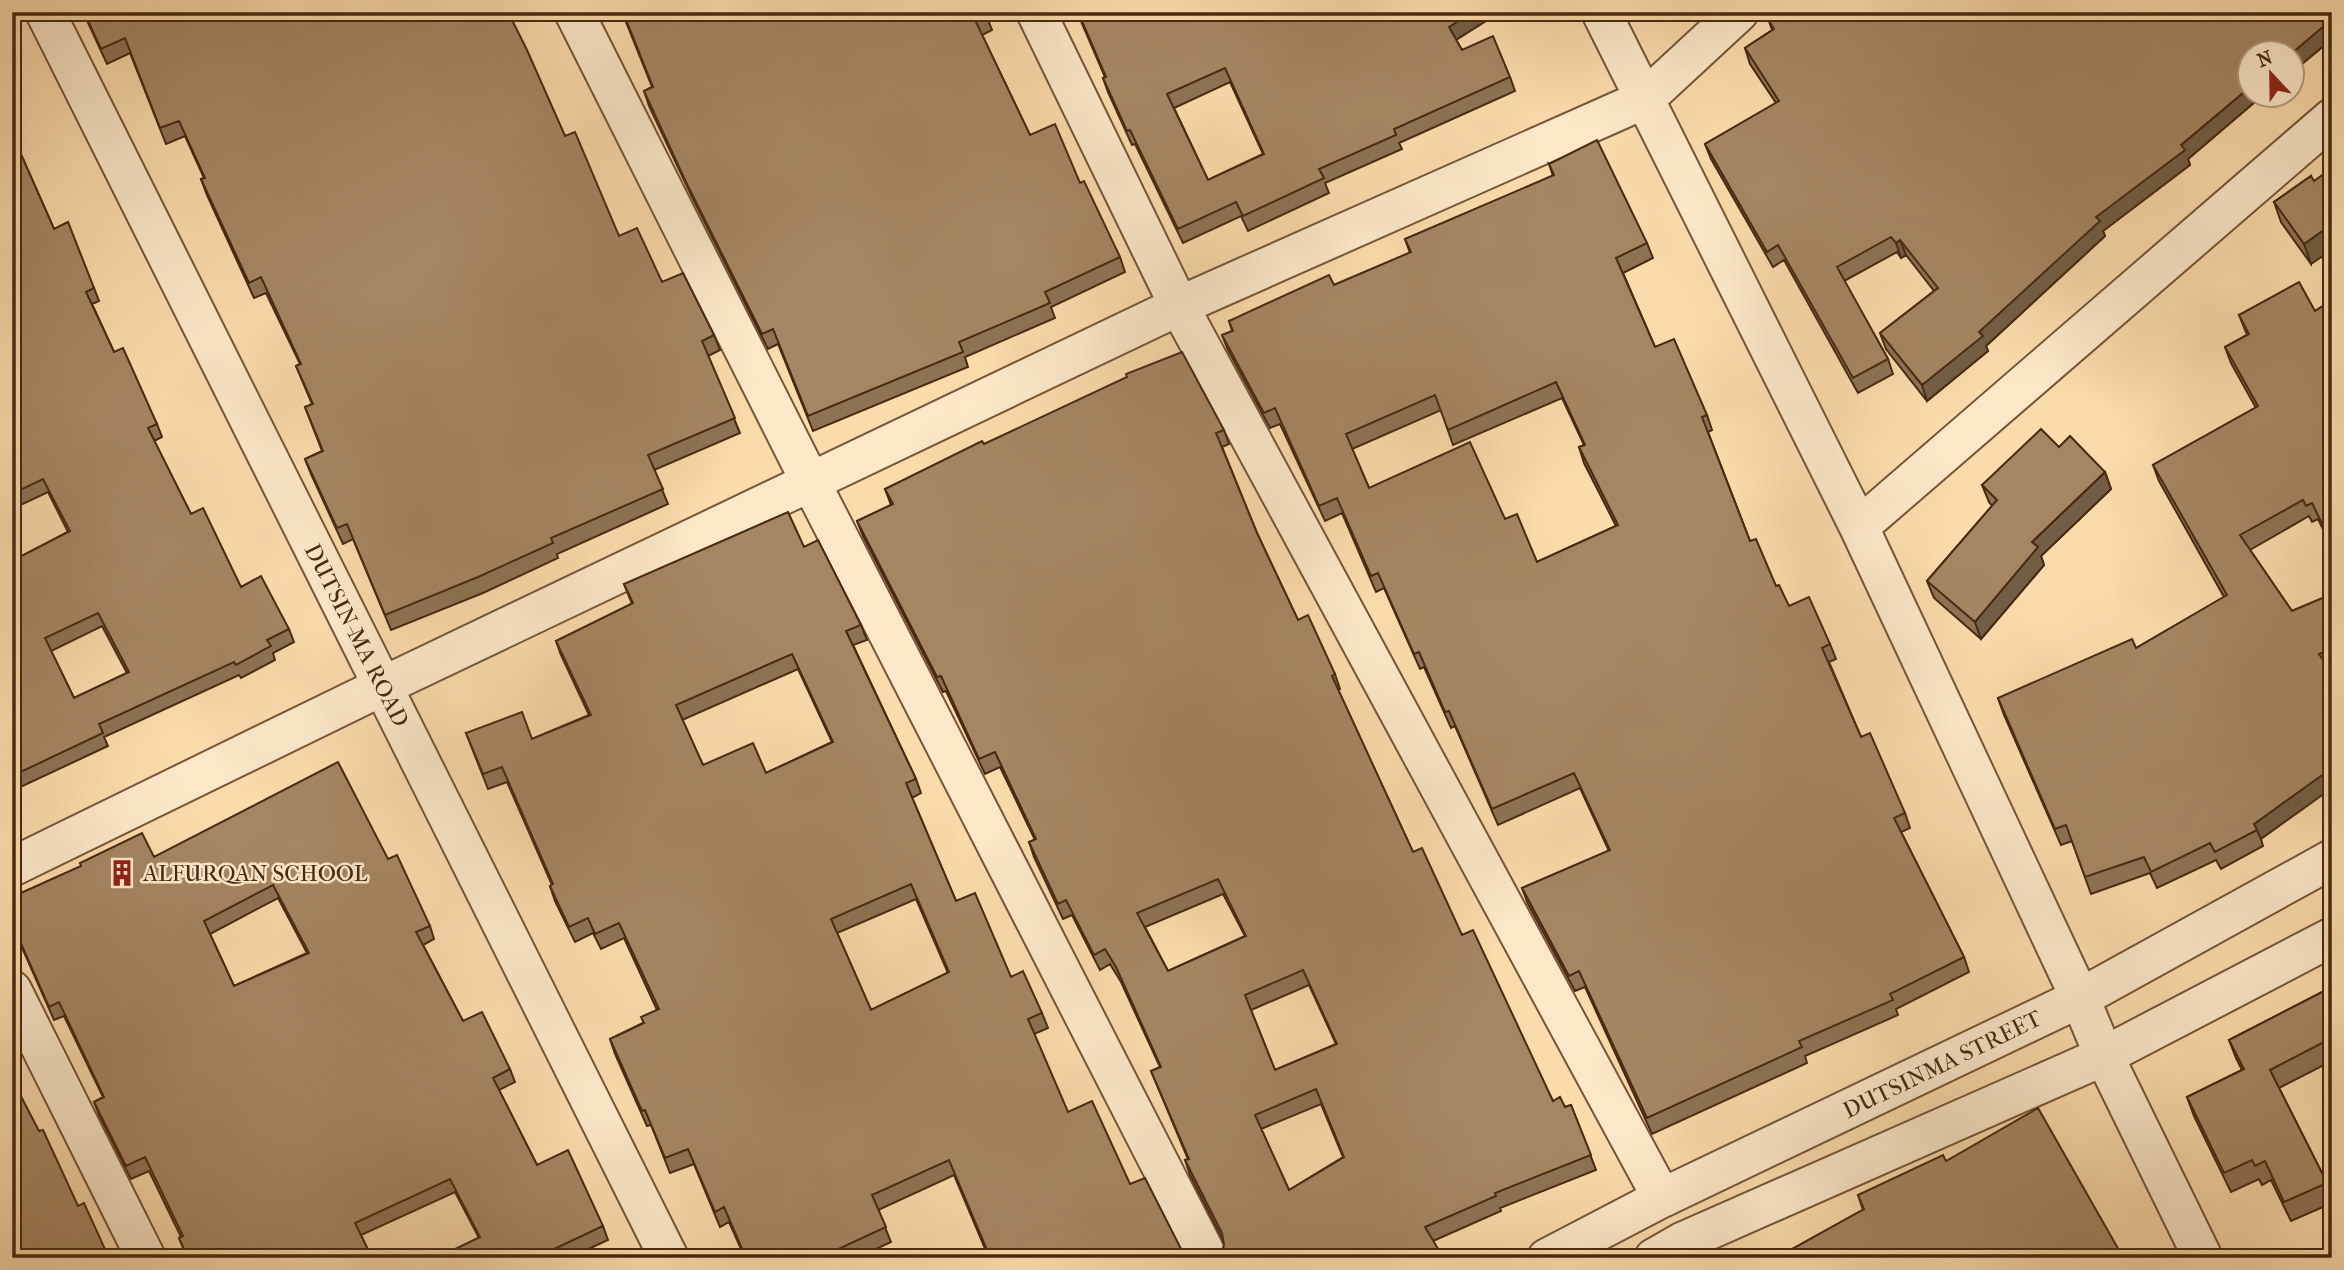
<svg xmlns="http://www.w3.org/2000/svg" width="2344" height="1270" font-family="'IM FELL French Canon',serif">
<style>
.lines{fill:none;stroke-linecap:round;stroke-linejoin:round}
.minor-casing{stroke:#745638;stroke-width:42}
.minor{stroke:#fce8c9;stroke-width:38}
.wall{fill:#8d7354;stroke:#472a11;stroke-width:2;fill-rule:evenodd}
.shaded-wall{fill:#735e45;stroke:#472a11;stroke-width:2}
.building{fill:#a48662;stroke:#472a11;stroke-width:2;fill-rule:evenodd}
.labels{text-anchor:middle;stroke-width:5;stroke-linejoin:round;paint-order:stroke}
.street-label{font-size:23px;fill:#472a11;stroke:#fce8c9}
.poi-label{font-size:23px;fill:#472a11;stroke:#fce8c9;text-anchor:start}
</style>
<rect width="100%" height="100%" fill="#fadbac"/>
<filter id="stains"><feTurbulence type="fractalNoise" baseFrequency=".00286" numOctaves="4"/><feColorMatrix values="0 0 0 0 .2 0 0 0 0 .09 0 0 0 0 .02 0 0 0 .5 -.17"/></filter>
<radialGradient id="worn" r=".72"><stop offset=".6" stop-color="#630" stop-opacity="0"/><stop offset="1" stop-color="#630" stop-opacity=".3"/></radialGradient>
<g class="lines">
<defs>
<path id="minor" d="M45,12L669,1258
M574,12L810,481L1208,1258
M1036,12L1179,306L1662,1198
M1601,12L1859,527L2080,998L2104,1056L2203,1258
M1859,527L2332,118
M12,867L383,686L1179,306L1645,99L1739,12
M12,990L146,1258
M1547,1258L1662,1198L2080,998L2332,859
M1654,1258L1682,1242L2104,1056L2332,937"/>
</defs>
<use href="#minor" class="minor-casing"/>
<use href="#minor" class="minor"/>
</g>
<path class="wall" d="M83,12H508L565,136L619,236L662,282L714,335L720,350L708,356L740,433L654,470L668,504L557,554L558,558L483,593L391,630L353,539L343,544L311,474L305,459L322,451L305,407L312,404L296,366L300,364L266,293L254,298L207,195L201,179L204,178L185,136L166,144L130,53L107,64Z
M622,12H985L992,30L982,35L1030,135L1080,183L1120,257L1125,272L1051,307L1055,318L965,357L968,367L813,431L778,344L768,349L692,197L649,106L644,91L652,87Z
M1077,12H1496L1497,14L1456,40L1462,50L1510,77L1515,91L1399,143L1402,149L1325,183L1329,193L1248,231L1241,216L1183,243L1135,144L1132,145L1108,92L1103,78L1105,77ZM1230,82L1263,154L1208,180L1174,108Z
M2332,12V39L2297,68L2300,77L2292,82V52H2250V94H2274L2266,100L2263,95L2188,159L2190,165L2103,231L2105,236L1986,346L1988,351L1927,401L1886,349L1880,333L1934,291L1906,255L1901,258L1897,252L1844,281L1888,359L1893,374L1858,393L1784,260L1773,267L1711,159L1705,144L1776,103L1750,64L1745,48L1772,30L1769,21Z
M12,134L54,229L94,288L99,301L92,304L114,352L157,424L162,437L154,441L191,514L241,587L289,629L294,642L273,653L275,660L241,678L239,675L104,737L108,746L12,791V661L20,657L12,640V555L14,560L68,532L48,492L12,509ZM102,626L127,673L74,698L51,651Z
M1549,164L1647,243L1653,258L1623,273L1655,347L1707,415L1712,430L1708,432L1750,541L1776,586L1789,606L1830,644L1836,659L1829,662L1861,737L1905,813L1910,828L1901,832L1964,957L1969,972L1896,1009L1898,1015L1805,1056L1807,1063L1652,1134L1585,987L1575,991L1528,904L1522,888L1609,851L1580,788L1498,825L1455,726L1451,728L1424,667L1420,669L1384,588L1376,592L1342,513L1325,521L1280,424L1270,428L1228,350L1222,335L1232,331L1229,321L1334,285L1410,253L1405,239L1553,176ZM1562,398L1584,445L1579,447L1584,463L1616,526L1537,562L1505,519L1369,488L1352,449L1441,410L1453,445Z
M2311,176V264L2281,222L2274,202Z
M2332,300V548L2318,519L2312,522L2309,516L2250,550L2292,611L2332,594V668L2328,669L2261,839L2263,846L2221,869L2216,860L2157,888L2150,873L2091,894L2072,841L2061,845L2004,715L1998,698L2136,648L2224,597L2159,481L2153,465L2256,408L2231,363L2225,347L2247,335L2239,315L2315,311Z
M1224,430L1229,444L1222,447L1257,533L1298,620L1335,674L1340,689L1338,690L1413,852L1462,935L1553,1101L1565,1107L1571,1105L1596,1170L1500,1208L1501,1211L1433,1241L1442,1258H1218L1221,1256L1224,1245L1223,1240L1190,1175L1185,1160L1188,1159L1151,1071L1160,1067L1121,982L1110,964L1100,970L1072,915L1063,919L1034,857L1029,842L1035,840L1000,767L985,774L946,691L943,692L863,536L857,521L891,505L885,489L984,444ZM1223,894L1245,936L1168,971L1145,927ZM1309,985L1336,1044L1275,1070L1251,1010ZM1321,1104L1343,1157L1289,1190L1261,1129Z
M2059,447L2105,472L2111,489L2041,556L2044,565L1981,639L1934,598L1927,581L1992,506L1989,502L1982,485Z
M804,547L861,625L867,640L853,645L916,779L921,793L912,798L956,901L1011,977L1042,1013L1048,1028L1034,1034L989,1258L954,1175L878,1210L891,1242L857,1258H745L729,1222L720,1227L694,1164L670,1173L651,1125L647,1126L615,1054L610,1039L643,1023L657,1010L624,938L601,949L593,933L575,942L555,901L550,886L552,885L507,782L488,789L466,733L532,739L589,715L561,655L556,641L632,604L624,584ZM798,669L832,742L766,773L703,765L682,720ZM916,899L948,973L871,1010L837,933Z
M12,796L16,807L12,809Z
M154,857L388,859L430,926L434,939L423,945L463,1021L510,1069L515,1082L499,1090L537,1165L603,1226L608,1240L569,1258H437L479,1238L455,1192L361,1235L372,1258H187L179,1238L181,1237L149,1171L131,1179L99,1115L94,1102L103,1097L64,1016L54,1020L20,943L12,947V897ZM278,898L307,953L234,986L210,934Z
M2332,987V1061L2279,1088L2327,1183L2332,1195V1203L2291,1221L2271,1180L2262,1185L2259,1179L2231,1192L2194,1116L2187,1097L2242,1070L2236,1058L2229,1040Z
M1946,1161L2120,1252L2122,1258H1776L1863,1210L1858,1195Z"/>
<path class="shaded-wall" d="M1472,12H1496L1497,14L1454,41L1449,27Z
M2332,19V39L2297,68L2300,77L2292,82V53Z
M2250,87V94L2263,95L2188,159L2190,165L2103,231L2105,236L1986,346L1988,351L1927,401L1922,385L2096,217Z
M2264,94H2274L2266,100Z
M2332,224V250L2311,264L2304,244Z
M1900,240L1906,255L1901,258L1896,243Z
M2105,472L2111,489L2041,556L2044,565L1981,639L1975,622L2032,542Z
M2332,768V788L2261,839L2254,824Z"/>
<path class="building" d="M84,12H508L527,50L565,136L575,132L619,236L637,228L662,282L683,273L714,335L702,341L735,418L648,455L663,489L551,538L553,543L478,577L385,615L347,524L337,528L305,459L323,451L305,407L313,404L296,366L301,364L261,277L249,283L201,179L205,178L179,121L160,128L125,38L101,49Z
M623,12H985L986,15L975,20L1030,135L1055,124L1080,183L1084,181L1120,257L1045,292L1050,303L959,342L963,352L808,416L773,329L762,334L686,182L644,91L653,87Z
M1078,12H1472L1449,27L1462,50L1493,36L1510,77L1394,129L1396,135L1319,169L1324,178L1243,216L1236,202L1178,229L1130,130L1127,131L1103,78L1106,77ZM1225,68L1264,154L1208,180L1167,94Z
M1782,12H2332V19L2292,53L2250,52V87L2181,145L2185,150L2096,217L2100,221L1979,332L1983,336L1922,385L1880,333L1938,288L1900,240L1896,243L1891,237L1837,267L1888,359L1853,378L1778,245L1767,252L1705,144L1779,101L1745,48L1774,29L1769,21Z
M12,134L54,229L68,222L94,288L86,292L114,352L123,348L157,424L148,428L191,514L203,508L241,587L261,576L289,629L267,640L271,646L236,665L234,662L99,724L103,733L12,776V661L21,656L12,638V555L14,560L70,531L43,479L12,494ZM98,613L129,672L74,698L45,638Z
M1597,140L1647,243L1616,258L1655,347L1674,339L1707,415L1702,417L1750,541L1756,539L1776,586L1779,585L1789,606L1809,597L1830,644L1822,648L1861,737L1870,733L1905,813L1894,818L1964,957L1890,994L1893,1000L1799,1041L1802,1047L1647,1118L1579,971L1569,976L1522,888L1610,850L1574,773L1492,809L1449,711L1445,712L1419,652L1414,654L1378,573L1371,576L1337,498L1319,506L1275,408L1264,413L1222,335L1233,331L1229,321L1329,275L1334,285L1411,252L1405,239L1554,175L1549,164ZM1556,382L1585,445L1579,447L1618,525L1537,562L1517,514L1505,519L1470,442L1369,488L1346,434L1435,395L1448,430Z
M2332,168V224L2304,244L2274,202L2311,176L2314,181Z
M2299,282L2315,311L2332,300V544L2312,503L2306,506L2303,500L2240,535L2292,611L2332,594V649L2319,654L2332,674V768L2254,824L2257,830L2215,852L2210,843L2151,872L2144,857L2085,877L2066,825L2055,829L1998,698L2132,639L2136,648L2227,595L2153,465L2258,406L2225,347L2249,334L2239,315Z
M1182,352L1224,430L1216,433L1257,533L1298,620L1308,615L1335,674L1332,676L1413,852L1422,848L1462,935L1473,930L1553,1101L1560,1097L1565,1107L1571,1105L1591,1155L1495,1193L1496,1196L1425,1227L1440,1252L1429,1258H1218L1221,1256L1224,1245L1222,1233L1185,1160L1189,1159L1151,1071L1161,1067L1116,967L1105,949L1094,955L1066,900L1058,904L1029,842L1036,839L995,752L979,759L941,676L937,677L857,521L893,504L885,489L982,441L984,444L1127,377L1126,374ZM1218,879L1246,936L1168,971L1137,913ZM1303,970L1337,1044L1275,1070L1245,995ZM1316,1089L1344,1157L1289,1190L1255,1115Z
M2041,429L2059,447L2070,436L2105,472L2032,542L2038,547L1975,622L1927,581L1997,500L1982,485Z
M788,512L804,547L818,540L861,625L846,631L916,779L906,783L956,901L975,893L1011,977L1023,971L1042,1013L1028,1019L1068,1112L1092,1101L1130,1184L1145,1178L1183,1253L1187,1258H989L990,1257L949,1160L872,1195L886,1227L819,1258H746L724,1207L715,1212L688,1149L665,1158L645,1110L642,1111L610,1039L644,1023L641,1017L659,1009L619,923L595,934L588,918L569,927L550,886L553,884L502,767L483,774L466,733L522,712L532,739L591,715L556,641L633,603L624,584ZM792,654L833,742L766,773L753,743L703,765L676,705ZM911,884L949,972L871,1010L831,919Z
M338,762L388,859L397,855L430,926L416,932L463,1021L482,1012L510,1069L493,1078L537,1165L568,1150L603,1226L535,1258H437L480,1237L450,1179L355,1223L372,1258H188L179,1238L183,1236L145,1157L126,1166L94,1102L104,1097L59,1002L49,1007L15,930L12,932V897L81,866L80,863L142,833L154,857ZM273,885L309,953L234,986L204,921Z
M2332,987V1038L2270,1070L2327,1183L2284,1202L2265,1161L2255,1166L2252,1160L2224,1173L2187,1097L2244,1069L2229,1040Z
M12,1079L39,1131L43,1130L78,1206L84,1203L109,1258H12Z
M2038,1108L2120,1252L2110,1258H1776L1864,1209L1858,1195L1943,1155L1946,1161Z
M1771,1254L1773,1258H1764Z"/>
<defs>
<symbol id="building-bare" viewBox="-9 -9 18 18"><path d="M-4-6H4V6H1V3H-1V6H-4ZM-2.5-4.3h1.7v1.8h-1.7ZM.8-4.3h1.7v1.8H.8ZM-2.5-1h1.7V.8h-1.7ZM.8-1h1.7V.8H.8Z" fill="#8f2418" stroke="#fce8c9" stroke-width="2.5" paint-order="stroke"/></symbol>
</defs>
<g fill-rule="evenodd">
<use href="#building-bare" x="103" y="854" width="38" height="38"/>
</g>
<g class="labels">
<g class="street-label">
<text transform="translate(357 635) rotate(63)" y="8">DUTSIN-MA ROAD</text>
<text transform="translate(1942 1064) rotate(-26)" y="8">DUTSINMA STREET</text>
</g>
<g class="poi-label">
<text x="143" y="881">ALFURQAN SCHOOL</text>
</g>
</g>
<rect width="2344" height="1270" fill="none" stroke="#fadbac" stroke-width="42"/>
<rect x="14" y="14" width="2316" height="1242" fill="none" stroke="#472a11" stroke-width="3.5"/>
<rect x="21" y="21" width="2302" height="1228" fill="none" stroke="#472a11" stroke-width="2"/>
<g transform="translate(2271 74) rotate(338)"><circle r="33" fill="#fce8c9" stroke="#b49c7f" stroke-width="2"/>
<path d="M0-5L12 26L0 18L-12 26Z" fill="#8f2418"/>
<text y="-10" font-size="19" font-weight="bold" text-anchor="middle" fill="#472a11">N</text>
</g>
<rect width="100%" height="100%" filter="url(#stains)"/>
<rect width="100%" height="100%" fill="url(#worn)"/>
</svg>
